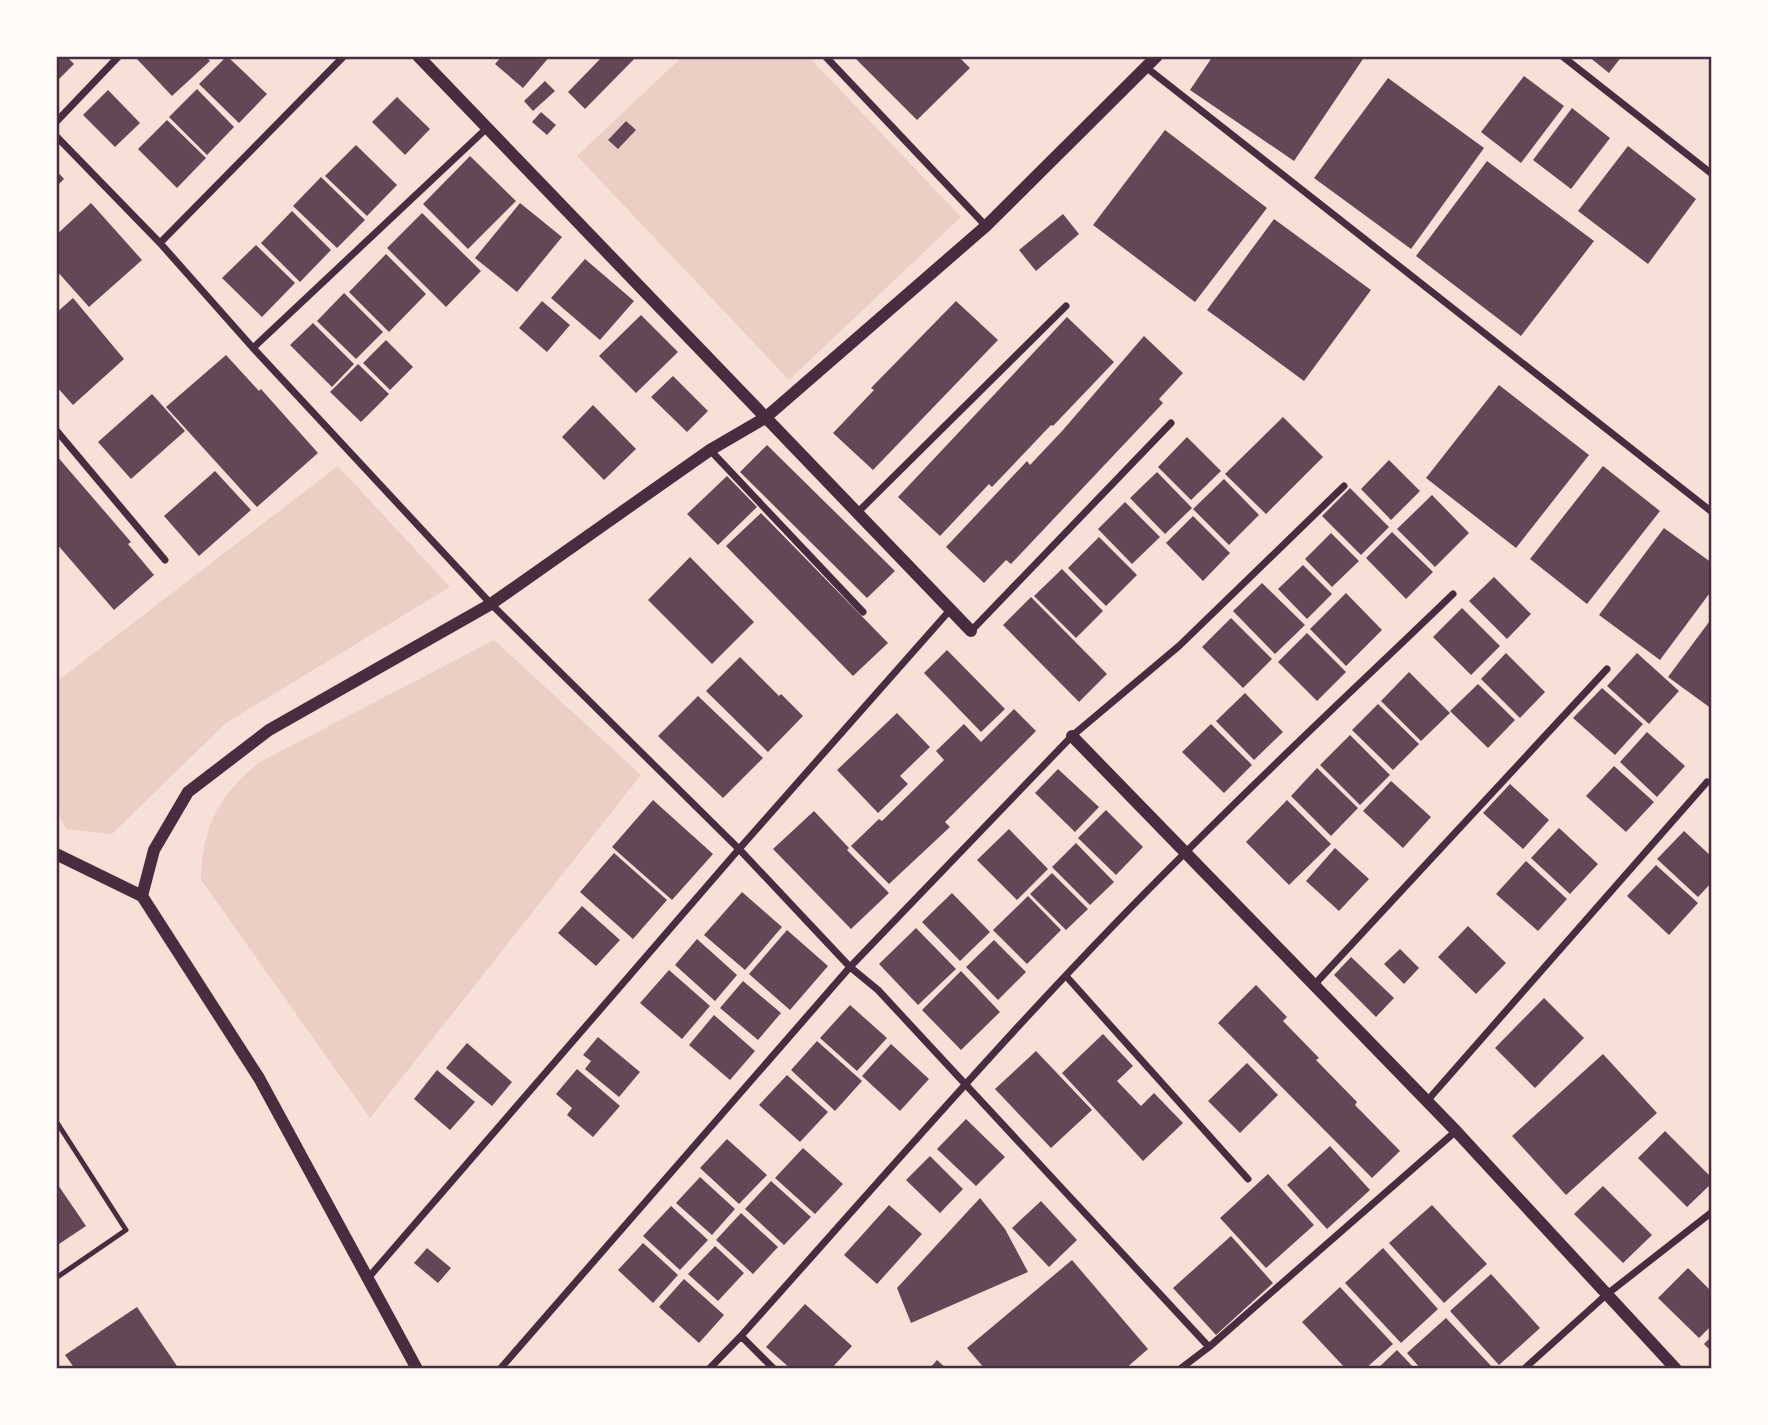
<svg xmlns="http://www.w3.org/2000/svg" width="1768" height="1425" font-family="Overpass,sans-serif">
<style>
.green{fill:#ebcfc5}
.building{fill:#644757}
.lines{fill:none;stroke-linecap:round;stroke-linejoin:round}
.service{stroke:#4a2c40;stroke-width:5}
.minor{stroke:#4a2c40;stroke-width:7}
.tertiary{stroke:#4a2c40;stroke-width:12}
.neatline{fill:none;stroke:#4a2c40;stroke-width:2.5}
</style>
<rect width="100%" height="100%" fill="#f7e1d7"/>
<path class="green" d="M683,56H808L961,217L789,380L577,156Z
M338,466L450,587L226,723L112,834L66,829L56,809V682Z
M494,640L641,775L370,1118L201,880C202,828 218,796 258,763Z"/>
<path class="building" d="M56,56H66L74,64L56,82Z
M139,56H205L210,61L172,96L136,58Z
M227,56L267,94L239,123L199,84Z
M502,56H550L523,88L495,64Z
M603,56H637L585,109L568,92Z
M853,56H958L970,68L917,120Z
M1213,56H1365L1294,161L1190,90Z
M1588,56H1622L1609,73Z
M1524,76L1564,106L1521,163L1481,132Z
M1388,78L1484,148L1411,249L1314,178Z
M545,81L555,91L533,111L524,101Z
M197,89L234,127L207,155L169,117Z
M108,90L140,123L115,147L83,115Z
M397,97L430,129L405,155L372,122Z
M1572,108L1610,138L1571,189L1533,160Z
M541,112L556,125L547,135L532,122Z
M167,120L206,158L177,188L138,149Z
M626,121L636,130L618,149L608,140Z
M1165,130L1267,208L1195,302L1093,225Z
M356,145L397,185L367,216L325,176Z
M1628,146L1696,199L1648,264L1578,211Z
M470,156L516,201L468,249L423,204Z
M1487,161L1594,241L1521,336L1416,256Z
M56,170L64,179L56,187Z
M321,177L365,220L337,248L293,206Z
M91,203L142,260L89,307L56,270V235Z
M520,203L562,237L517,292L475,258Z
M292,211L331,250L300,282L261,243Z
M422,213L481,271L446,307L387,248Z
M1063,214L1079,234L1036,271L1019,250Z
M1274,219L1371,290L1304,381L1207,310Z
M256,245L295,283L262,317L222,278Z
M386,254L426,294L389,332L349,292Z
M585,259L634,301L600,340L551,298Z
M344,293L383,332L356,359L317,321Z
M73,298L124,359L73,405L56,386V313Z
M542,301L570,325L547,352L519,328Z
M956,301L998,340L873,470L833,433L874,390L871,388Z
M641,315L678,352L636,393L599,356Z
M1067,317L1114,362L1053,426L1051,425L992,487L989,484L940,536L898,497Z
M313,323L354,364L332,387L290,345Z
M1144,336L1183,373L1159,399L1163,403L1011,564L1006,560L984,583L946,547L1027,461L1030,465L1063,430Z
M386,340L413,367L390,390L363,363Z
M226,355L259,391L261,389L318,453L257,507L166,407Z
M358,364L389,394L361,422L330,392Z
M673,376L708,411L687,432L651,397Z
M1499,385L1589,455L1516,548L1426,478Z
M152,394L185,431L131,479L98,442Z
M593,405L636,449L604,480L562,437Z
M1283,417L1323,457L1266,514L1225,474Z
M1187,437L1221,471L1191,500L1158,467Z
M767,445L895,571L867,598L740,472Z
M56,455L131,542L128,544L154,575L114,610L56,543Z
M1389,460L1420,491L1391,520L1361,489Z
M1603,466L1660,511L1587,604L1530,559Z
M215,471L251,510L199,556L164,516Z
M1157,472L1192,508L1165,534L1130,498Z
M727,476L757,507L718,545L687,514Z
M1224,479L1259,515L1229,545L1193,509Z
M1350,488L1389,527L1361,555L1322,516Z
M1432,495L1469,533L1435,567L1397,529Z
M1125,502L1160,537L1132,564L1098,529Z
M761,513L888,643L853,676L726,546Z
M1193,516L1230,553L1203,581L1166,543Z
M1664,528L1712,563V590L1660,660L1599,615Z
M1392,532L1433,572L1406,599L1366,558Z
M1331,533L1359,561L1332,587L1305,559Z
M1099,537L1137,575L1106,606L1068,568Z
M690,557L754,622L712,664L648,600Z
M1303,565L1332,594L1307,619L1278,589Z
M1062,569L1103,611L1076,638L1034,596Z
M1494,577L1531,614L1507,639L1469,601Z
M1262,583L1305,625L1275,654L1233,611Z
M1346,593L1382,630L1346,666L1310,629Z
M1031,597L1107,674L1079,702L1003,625Z
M1462,608L1500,646L1471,675L1433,637Z
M1231,618L1272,659L1243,688L1202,647Z
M1712,618V709L1668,677Z
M1307,633L1346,672L1317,701L1278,662Z
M947,650L1005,709L981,732L924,673Z
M1506,653L1545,692L1520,718L1481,679Z
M1637,653L1679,691L1649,724L1607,686Z
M740,657L779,696L781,694L803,716L768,752L706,691Z
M1409,672L1450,713L1421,741L1381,701Z
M1478,684L1515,720L1488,748L1450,711Z
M1602,688L1643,724L1615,755L1573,718Z
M1245,693L1283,732L1254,760L1216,721Z
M698,696L763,758L723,798L658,736Z
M1378,704L1419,744L1393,770L1352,730Z
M1014,709L1036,731L945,822L950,827L889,884L851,846L879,819L882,821L944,760L936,751L964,724L981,742Z
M897,713L930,747L900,776L908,784L878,813L837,770Z
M1211,724L1252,765L1224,793L1182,752Z
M1647,732L1685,766L1657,797L1620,762Z
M1350,735L1390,775L1360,805L1320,765Z
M1614,766L1654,802L1626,832L1586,796Z
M1317,768L1358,808L1331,836L1291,796Z
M1058,769L1099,807L1075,832L1035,793Z
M1391,781L1431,817L1403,848L1363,811Z
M1510,784L1549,820L1523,849L1483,813Z
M653,800L713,854L672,900L612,847Z
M1287,800L1331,844L1289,885L1246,842Z
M1106,810L1143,847L1116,875L1078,838Z
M814,811L849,848L847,850L889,893L851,929L773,849Z
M1559,828L1598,864L1570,894L1531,858Z
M1009,829L1048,869L1017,900L977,860Z
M1684,831L1712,857V882L1698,897L1657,859Z
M1076,843L1114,882L1090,905L1052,867Z
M1335,848L1369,879L1339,911L1306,881Z
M614,853L667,900L633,939L580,892Z
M1526,861L1567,899L1538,931L1496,894Z
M1656,865L1698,903L1669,935L1627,896Z
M1052,873L1088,909L1066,930L1030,894Z
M742,892L782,927L745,970L704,935Z
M952,893L990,932L960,961L922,922Z
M1028,896L1061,930L1027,964L993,930Z
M582,906L620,940L596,966L558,933Z
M1468,926L1506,963L1476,994L1438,957Z
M916,928L956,969L918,1005L879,964Z
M787,930L828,966L790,1010L749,974Z
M697,939L737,975L715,1001L675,965Z
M994,940L1026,972L998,1000L966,967Z
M1400,949L1419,968L1404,984L1384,964Z
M1351,957L1394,998L1376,1017L1334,975Z
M669,970L710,1006L682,1039L640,1003Z
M961,971L1000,1012L961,1050L922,1010Z
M743,981L781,1013L758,1040L720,1008Z
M1256,985L1287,1017L1283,1021L1319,1058L1316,1060L1357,1102L1355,1105L1400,1151L1372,1178L1218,1023Z
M1544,998L1584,1038L1535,1088L1495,1048Z
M850,1005L887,1038L857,1071L820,1038Z
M714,1015L755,1051L730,1080L689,1045Z
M1103,1034L1133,1066L1117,1081L1141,1106L1154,1093L1183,1123L1143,1161L1062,1073Z
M598,1037L640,1072L619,1097L585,1069L591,1061L583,1055Z
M817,1041L862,1081L835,1111L791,1070Z
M467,1043L512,1082L492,1106L446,1068Z
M891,1044L929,1079L900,1111L862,1076Z
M1036,1051L1092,1110L1051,1148L995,1089Z
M1603,1054L1657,1113L1566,1195L1512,1136Z
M1247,1063L1278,1095L1240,1133L1208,1101Z
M577,1069L620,1106L593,1137L567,1115L572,1108L556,1094Z
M437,1070L475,1102L450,1130L414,1099Z
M787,1075L828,1112L800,1142L759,1105Z
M966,1119L1005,1157L976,1186L937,1149Z
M1665,1131L1712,1178V1183L1687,1207L1638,1158Z
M727,1139L767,1175L739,1204L700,1168Z
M1330,1146L1370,1190L1327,1229L1287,1185Z
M803,1148L843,1184L815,1214L775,1178Z
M930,1156L963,1189L940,1213L906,1180Z
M1268,1174L1314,1225L1266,1268L1220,1218Z
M700,1177L735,1209L712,1235L676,1203Z
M771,1181L811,1217L784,1245L745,1209Z
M56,1182L86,1226L56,1246Z
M1603,1186L1652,1235L1623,1263L1574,1214Z
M980,1198L1005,1229L1028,1272L911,1323L897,1288Z
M1041,1201L1077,1240L1049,1267L1012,1228Z
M889,1205L922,1234L877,1284L844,1255Z
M1432,1205L1487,1264L1444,1303L1389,1243Z
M671,1206L708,1240L680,1270L643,1236Z
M741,1213L778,1247L753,1274L716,1240Z
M1231,1236L1273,1283L1216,1335L1173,1288Z
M643,1243L678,1275L653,1303L618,1270Z
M715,1246L744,1273L718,1301L688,1274Z
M427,1248L451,1268L438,1283L414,1263Z
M1383,1248L1438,1309L1401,1343L1345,1283Z
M1072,1260L1148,1349L1125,1369H985L967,1348Z
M1688,1268L1712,1292V1325L1699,1338L1658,1298Z
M1491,1274L1540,1328L1499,1365L1450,1311Z
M684,1279L724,1315L699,1343L659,1307Z
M1340,1287L1393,1344L1365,1369H1346L1302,1322Z
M805,1304L852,1346L831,1369H791L766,1347Z
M137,1307L179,1369H75L65,1355Z
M1446,1318L1494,1369H1421L1407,1353Z
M1712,1336V1352L1704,1344Z
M1397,1350L1415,1369H1377Z
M937,1360L947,1369H929Z"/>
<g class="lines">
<path class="service" d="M56,1121L126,1230L56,1278"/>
<path class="minor" d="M825,56L986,226
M1562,56L1712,174
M1147,68L1712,512
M56,122L119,56
M56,136L160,243L253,348L491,604L739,849L850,967L878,990L1209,1347
M160,243L344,56
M253,348L487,128
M56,430L165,560
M710,450L863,612
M857,513L1066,306
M971,631L1171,423
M1066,976L1248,1179
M1314,985L1607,669
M1427,1101L1707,782
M369,1277L739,849L950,610
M741,1336L774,1369
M500,1369L850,967L1072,736L1179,646L1344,486
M709,1369L741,1336C887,1173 1030,1006 1186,852C1273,764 1364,680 1453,594
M1180,1369L1209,1347L1456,1131
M1524,1369L1606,1295L1712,1212"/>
<path class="tertiary" d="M418,56L971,631
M1072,736L1456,1131L1676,1369
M56,854L142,896L259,1078L417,1369
M142,896L154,850L188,792L269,730L491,604L710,450L765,418L986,226L1157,56"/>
</g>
<rect width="1768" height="1425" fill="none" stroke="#fffaf5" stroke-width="116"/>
<rect x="58" y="58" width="1652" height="1309" class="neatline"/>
</svg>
